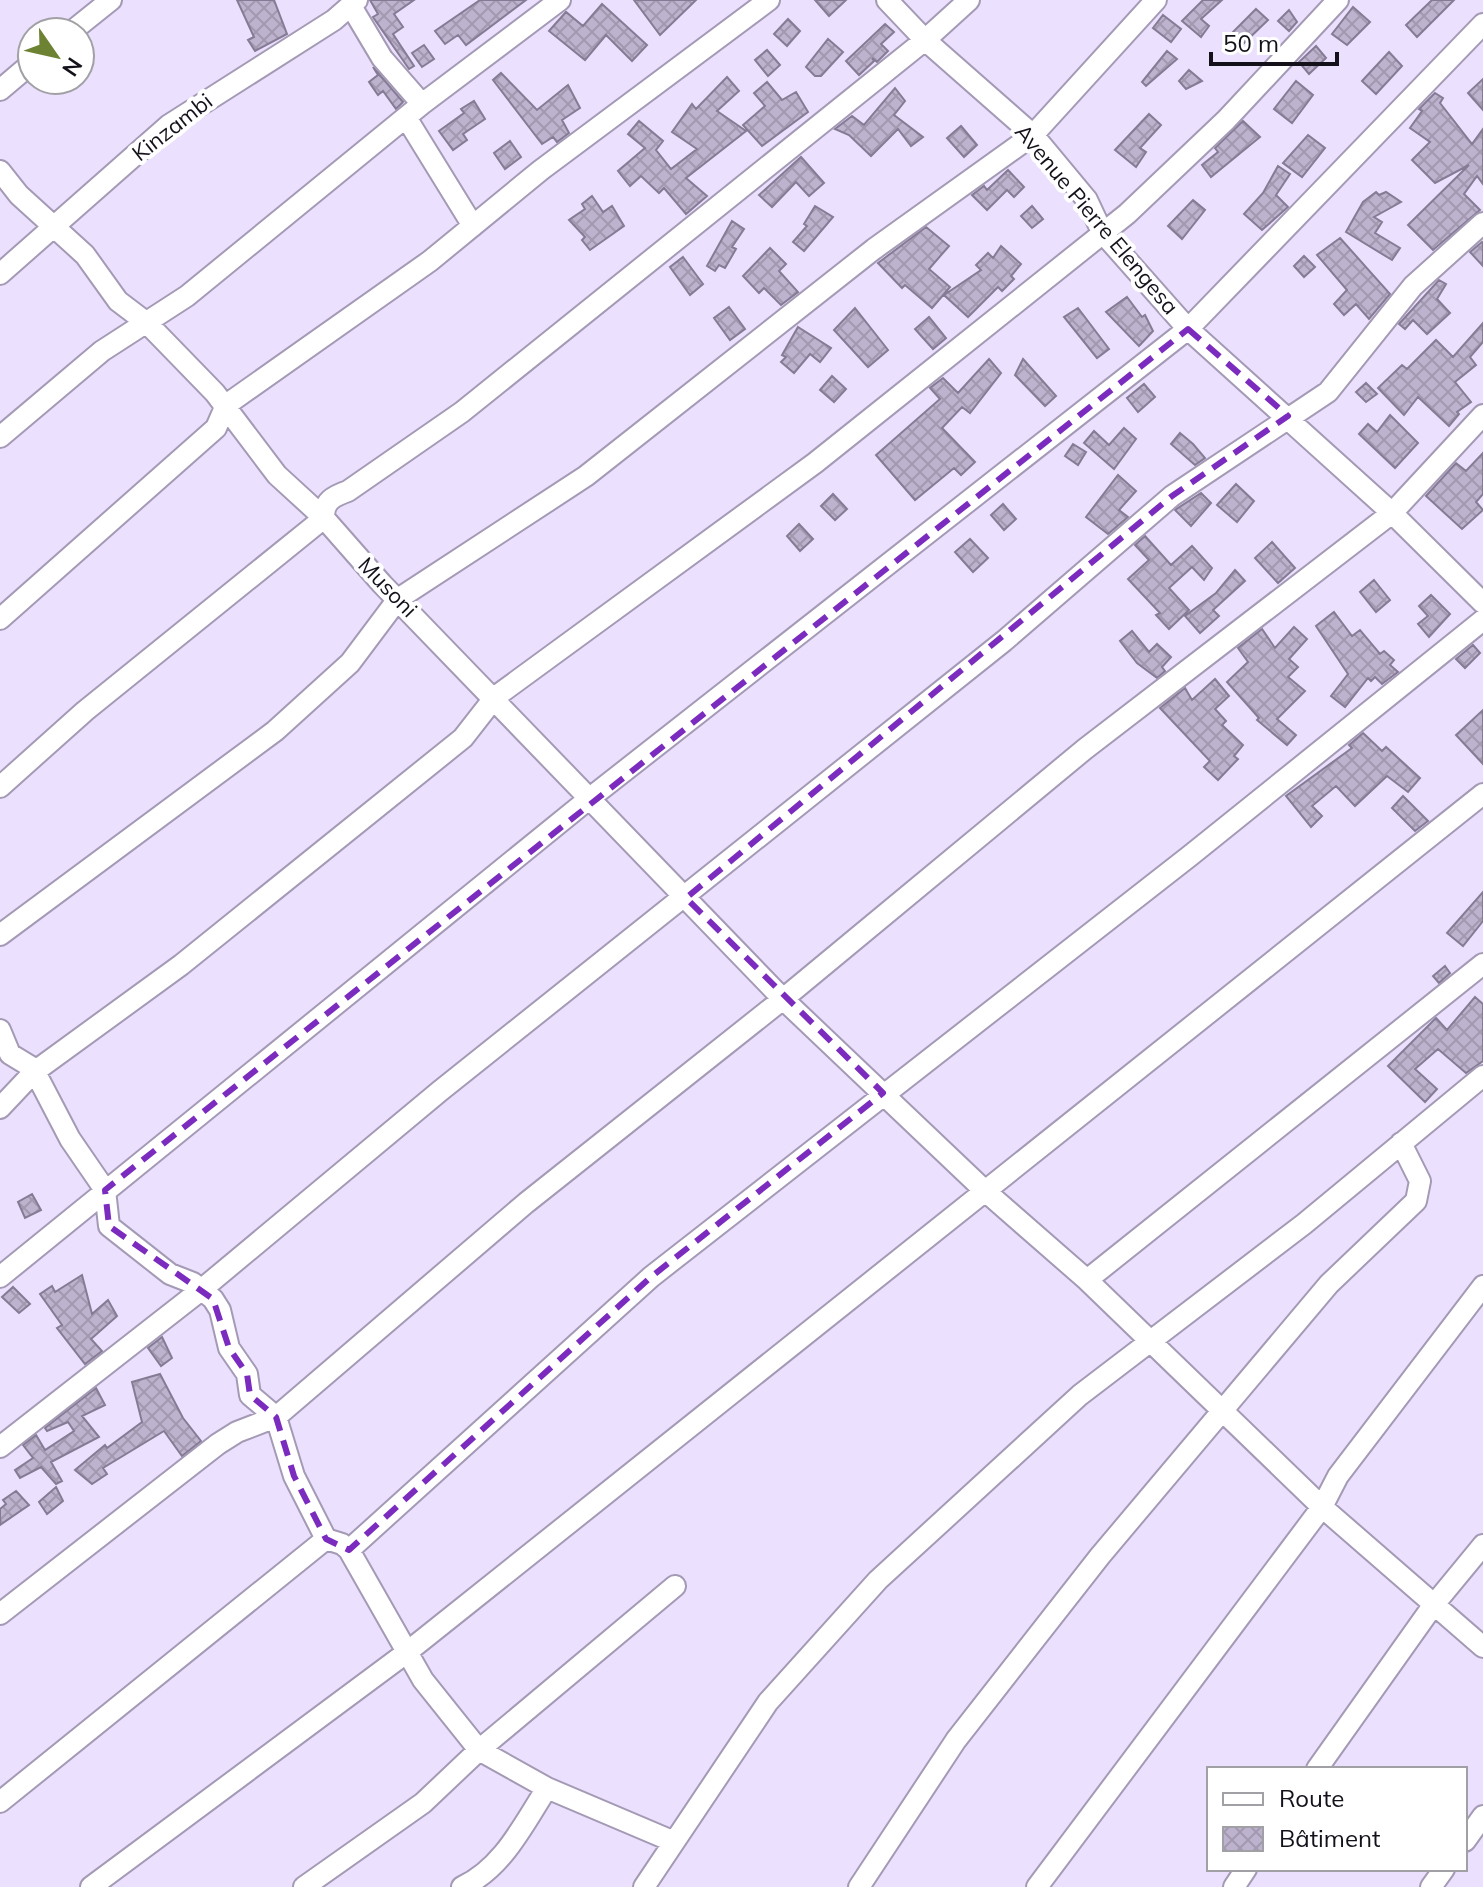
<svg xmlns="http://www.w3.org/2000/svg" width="1483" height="1887" font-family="Mulish,sans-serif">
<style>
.building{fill:url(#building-cross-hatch);stroke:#857b95;stroke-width:2}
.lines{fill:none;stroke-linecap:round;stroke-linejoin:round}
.minor-casing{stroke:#a49ab5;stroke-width:24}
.minor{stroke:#fff;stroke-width:20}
.marked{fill:none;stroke:#7b2cbf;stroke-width:6;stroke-dasharray:16 10;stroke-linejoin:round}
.labels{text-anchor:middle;stroke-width:8;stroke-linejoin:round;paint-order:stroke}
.street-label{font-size:22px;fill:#15111b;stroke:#fff}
</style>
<defs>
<pattern id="building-cross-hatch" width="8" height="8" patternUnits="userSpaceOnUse" patternTransform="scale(2)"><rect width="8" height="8" fill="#bdb3ce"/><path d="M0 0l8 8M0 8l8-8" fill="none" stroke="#a299b0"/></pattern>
</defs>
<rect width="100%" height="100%" fill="#ebe0fd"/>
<path class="building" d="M237,0H274L287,34L255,51L248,40L254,37Z
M370,0H414L394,14L403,27L393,34L414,66L409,69L373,17L378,14Z
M480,0H526L466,45L458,35L445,44L435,31Z
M634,0H696L660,35Z
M815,0H846L829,16Z
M1203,0H1222L1201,19L1209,26L1201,37L1182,21Z
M1432,0H1454L1417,37L1406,25Z
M602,4L647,45L632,61L606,35L585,60L549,31L566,12L583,26Z
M1353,7L1370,22L1347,45L1332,34Z
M1256,9L1268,20L1243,44L1232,33Z
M1289,10L1297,22L1289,31L1278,21Z
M1163,15L1181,29L1171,42L1153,28Z
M788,19L800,31L787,46L774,34Z
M885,24L894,32L881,44L888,51L877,62L872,58L874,61L859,75L846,61Z
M828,39L843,52L821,76H815L806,67Z
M424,45L434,59L422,67L412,53Z
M1316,46L1326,58L1309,74L1299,62Z
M767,50L780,65L768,76L755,60Z
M1167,51L1177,59L1146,86L1142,82Z
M1389,52L1402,66L1376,94L1362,81Z
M373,67L403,102L396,109L383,91L378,95L369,82L378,75Z
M1189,70L1202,81L1186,89L1179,81Z
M501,73L537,110L568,85L580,108L562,120L569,133L557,142L553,137L542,144L493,80Z
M727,77L739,91L717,111L746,131L686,178L707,196L686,214L664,188L659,193L641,176L630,186L618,171L645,148L628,134L639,121L663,141L656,150L671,169L697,149L672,132L692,104L696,109Z
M1483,79V110L1468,93Z
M1296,81L1313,95L1292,123L1274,109Z
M767,82L782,100L796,92L808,112L762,146L743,125L765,106L754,93Z
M895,88L905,101L894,115L923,137L911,146L898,129L871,156L849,135L835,129L852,116L864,125Z
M1435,93L1443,98L1440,103L1472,144L1483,129V184L1477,176L1464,194L1480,210L1433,250L1408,225L1469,165L1435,183L1412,160L1430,142L1410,128L1422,111L1419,109Z
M474,101L485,119L463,134L467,140L453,150L439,131L464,113L461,109Z
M1149,114L1161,125L1140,148L1146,152L1136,167L1115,150Z
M1243,121L1260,137L1211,177L1202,165L1218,152L1215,148Z
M961,126L977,145L964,157L947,138Z
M1308,135L1325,148L1302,177L1283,163Z
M510,141L521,157L505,169L494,153Z
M801,157L824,183L809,196L796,182L772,207L759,195Z
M1278,166L1290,174L1276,195L1288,207L1262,230L1244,214L1263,193Z
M1008,170L1024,187L1014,197L1007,190L987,210L972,195L984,186L987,190Z
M1376,192L1379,195L1386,192L1401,202L1374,217L1382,222L1375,233L1400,248L1392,260L1346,232L1363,202Z
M592,196L603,212L612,206L624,226L590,250L582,240L585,237L569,220L585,209L582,204Z
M1193,200L1205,210L1182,239L1168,226Z
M815,206L833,217L804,251L793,242L807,226L804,224Z
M1032,206L1043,219L1032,228L1021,216Z
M732,221L744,229L732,247L736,249L725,268L719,265L715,271L707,266Z
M926,227L949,246L929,269L950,287L932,308L905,285L902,288L878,263Z
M1340,238L1390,294L1369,319L1356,304L1344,315L1334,304L1347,290L1317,255Z
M1482,242L1483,243V266L1470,252Z
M1001,246L1021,264L1011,276L1014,279L1002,291L998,287L968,317L944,295L981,270L976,265L988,253L993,258Z
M770,248L786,264L779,271L798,292L781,305L764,288L759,293L743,276Z
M1304,256L1315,267L1304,277L1294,266Z
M683,257L703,284L690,295L670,267Z
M1439,280L1446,284L1437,299L1450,313L1427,334L1413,320L1405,329L1399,324Z
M1127,297L1142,317L1145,315L1153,331L1139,346L1106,312Z
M729,307L745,329L730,340L714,318Z
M855,308L888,350L868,367L834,330Z
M1078,308L1109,349L1097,358L1064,317Z
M929,317L946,338L933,349L915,329Z
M1483,323V342L1470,357L1476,365L1455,382L1471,402L1457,412L1459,414L1449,426L1418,397L1404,415L1378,388L1402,365L1407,369L1436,340L1453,357Z
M798,327L831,348L820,362L810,354L794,373L781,362L786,357L782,355Z
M989,359L1001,373L970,413L962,407L942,428L975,462L961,475L954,468L915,500L876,455L940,399L930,388L943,378L958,393Z
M1023,359L1056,396L1045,406L1015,375Z
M832,376L846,389L834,402L820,390Z
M1366,383L1377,394L1366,402L1356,392Z
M1144,384L1155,397L1138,412L1127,398Z
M1390,415L1418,443L1395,468L1359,434L1368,424L1377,432Z
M1124,428L1136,439L1114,469L1084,443L1094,431L1109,445Z
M1180,433L1193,444L1205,458L1195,465L1171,444Z
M1073,444L1086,452L1078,465L1065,456Z
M1483,453V494L1476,502L1483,510L1462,529L1426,496L1456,463L1466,471Z
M1118,475L1136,491L1119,510L1128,517L1108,534L1086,517Z
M1236,484L1254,501L1237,522L1217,505Z
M1201,493L1211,503L1191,526L1175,510Z
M833,494L847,509L835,520L821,506Z
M1003,504L1016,519L1004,530L991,515Z
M799,524L813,539L800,551L787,536Z
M1145,536L1171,565L1192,546L1212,568L1204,580L1192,567L1169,588L1189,610L1169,629L1156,615L1160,613L1128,579L1149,560L1135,545Z
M970,539L988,558L973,572L955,552Z
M1272,542L1295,568L1278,583L1255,558Z
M1235,570L1245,581L1213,610L1219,616L1200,633L1185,616L1216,593Z
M1374,580L1390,600L1376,612L1360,592Z
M1431,595L1450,614L1429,637L1418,624L1428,616L1419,606Z
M1334,612L1352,636L1360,630L1380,654L1384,651L1394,660L1390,665L1398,672L1382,684L1375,677L1371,681L1368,678L1345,707L1331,696L1348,674L1316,626Z
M1294,627L1307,639L1289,659L1298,667L1288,677L1305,691L1277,719L1296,735L1287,745L1257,720L1259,718L1227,682L1248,662L1238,648L1262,629L1275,648Z
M1132,631L1149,652L1157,644L1171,657L1162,667L1165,671L1157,678L1137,663L1120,641Z
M1473,645L1480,653L1465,668L1456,659Z
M1215,679L1229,696L1215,709L1226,721L1222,725L1243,745L1234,756L1238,759L1218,780L1204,767L1210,761L1160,708L1185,688L1192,700Z
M1483,710V764L1456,735Z
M1363,733L1382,751L1386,747L1420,778L1408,792L1387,776L1355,806L1336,786L1312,806L1322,816L1311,827L1286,796L1352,748L1349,745Z
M1403,796L1428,821L1415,831L1392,808Z
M1483,892V921L1463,946L1447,933Z
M1445,966L1450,973L1439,983L1433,976Z
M1475,997L1483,1004V1061L1466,1073L1438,1049L1415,1069L1437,1089L1425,1102L1388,1066L1436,1018L1447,1030Z
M32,1194L41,1210L25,1218L18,1202Z
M82,1275L92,1314L108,1300L117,1316L91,1339L102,1351L85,1364L57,1328L62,1325L40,1294L52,1286L55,1292Z
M13,1287L30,1304L19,1313L2,1297Z
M162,1337L172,1358L161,1366L148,1348Z
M160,1374L183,1418L201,1441L182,1456L164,1431L103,1468L107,1474L92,1484L75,1470L105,1445L107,1448L142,1422L132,1382Z
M96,1388L105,1405L82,1416L99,1437L51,1462L62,1481L56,1484L41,1467L20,1478L15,1470L33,1458L23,1445L36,1435L45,1450L74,1431L68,1422L47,1431L45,1428Z
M56,1487L63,1501L47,1514L39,1502Z
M16,1491L29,1505L0,1525V1509L6,1504L3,1500Z"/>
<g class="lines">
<defs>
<path id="minor" d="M887,0L925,40L1033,135L1087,200L1102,232L1188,329L1392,513L1483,603
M351,6L382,58L422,104
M71,32L111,0
M0,90L32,63
M407,119L473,226
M0,171L19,195L85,255L118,301L147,323L215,393L277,475L324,518L382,584L783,999L984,1190L1087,1280L1322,1507L1483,1647
M0,274L169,125L334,20L357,0
M0,437L102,351L187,296L422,104L560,0
M0,619L216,428L226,405L430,261L541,170L769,0
M0,787L85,711L324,518C323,501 334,496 348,491L462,412L925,40L969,0
M0,935L275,731L350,663L398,599L586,476L874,249L1033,135L1156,0
M0,1030L10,1054L33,1068L70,1139L105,1190L109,1226L170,1274L193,1283L213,1299L220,1310L229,1348L247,1374L250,1395L276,1417L294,1476L326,1539L342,1544L349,1550L423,1680L479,1750L547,1788L672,1841
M0,1108L34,1072L181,965L463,738L495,697L815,463L1127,214L1226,120L1338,0
M0,1277L590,798L1188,329L1483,24
M1087,1280L1483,964
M0,1447L201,1290L440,1091L1004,641L1172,496L1328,392L1413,286L1483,223
M349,1550L651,1277L1191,855L1483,620
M0,1614L218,1444L237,1432L276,1417L526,1203L783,999L1085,749L1392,513L1483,415
M1317,1769L1432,1607L1483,1545
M0,1802L326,1539
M1465,1841L1483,1816
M91,1887L406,1653L1483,794
M304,1887L423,1803L479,1750L675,1586
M462,1887C503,1868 523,1825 547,1788
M644,1887L768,1702L878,1580L1080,1395L1304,1224L1483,1076
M859,1887L956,1740L1100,1556L1329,1284L1416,1201L1420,1181L1401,1143
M1037,1887L1322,1507L1338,1476L1483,1286
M1234,1887L1246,1869
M1431,1887L1444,1869"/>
</defs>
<use href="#minor" class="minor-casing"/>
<use href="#minor" class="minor"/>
</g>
<path class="marked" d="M1188,329L1288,416L1172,496L686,898L883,1093L651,1277L349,1550L326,1539L294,1476L276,1417L250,1395L247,1374L229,1348L213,1299L109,1226L105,1190Z"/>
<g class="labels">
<g class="street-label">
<text transform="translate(172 127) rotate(-38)" y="8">Kinzambi</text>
<text transform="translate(1097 219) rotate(50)" y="8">Avenue Pierre Elengesa</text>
<text transform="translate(388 587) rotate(46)" y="8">Musoni</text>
</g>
</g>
<rect x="1207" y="1767" width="260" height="104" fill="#ffffff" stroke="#a1a0a4" stroke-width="2"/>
<rect x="1223" y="1793" width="40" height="12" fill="#ffffff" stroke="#a1a0a4" stroke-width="2"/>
<text x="1279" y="1807" font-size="24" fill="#15111b">Route</text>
<rect x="1223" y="1827" width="40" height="24" fill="url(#building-cross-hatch)" stroke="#a1a0a4" stroke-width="2"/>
<text x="1279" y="1847" font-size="24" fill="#15111b">Bâtiment</text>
<g transform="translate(56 56) rotate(124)"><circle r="38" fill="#ffffff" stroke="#a1a0a4" stroke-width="2"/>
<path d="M0-6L14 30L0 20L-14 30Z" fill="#6d8233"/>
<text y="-12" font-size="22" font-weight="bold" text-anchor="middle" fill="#15111b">N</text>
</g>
<path d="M1211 52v12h126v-12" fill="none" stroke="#15111b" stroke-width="4"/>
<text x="1223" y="52" font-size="24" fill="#15111b" stroke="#ffffff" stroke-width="6" paint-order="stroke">50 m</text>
</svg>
